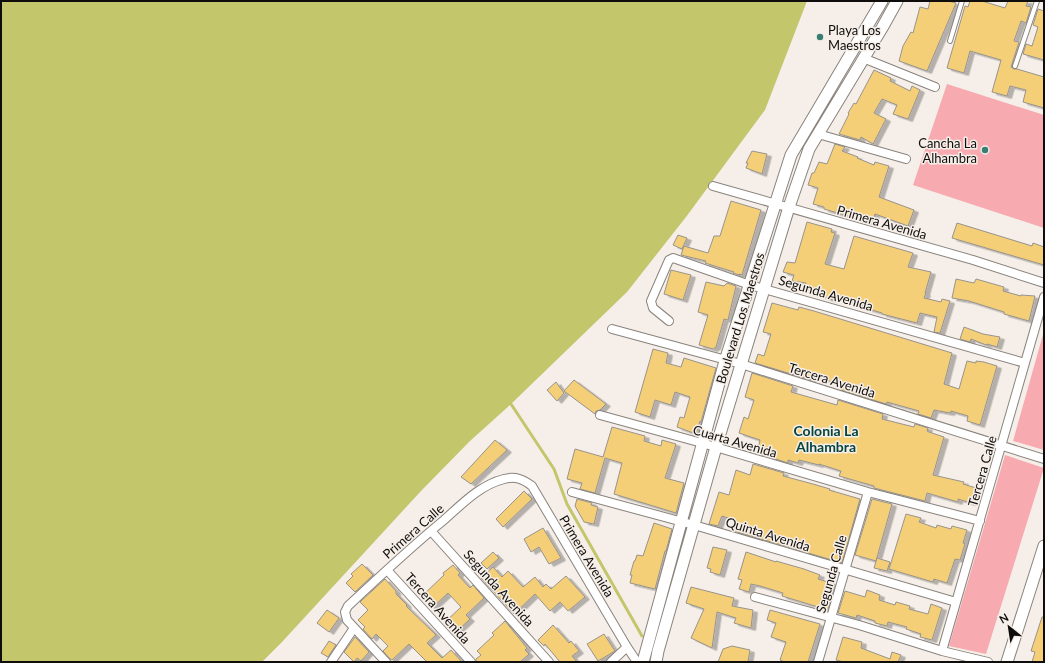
<svg xmlns="http://www.w3.org/2000/svg" width="1045" height="663" font-family="Lato,sans-serif">
<style>
.green{fill:#f7aab0}
.water{fill:#c3c66b}
.lines{fill:none;stroke-linecap:round;stroke-linejoin:round}
.stream{stroke:#c3c66b;stroke-width:3}
.building{fill:#f5cf77;stroke:#97938c;filter:url(#shadow)}
.service-casing{stroke:#89837d;stroke-width:6}
.minor-casing{stroke:#89837d;stroke-width:10}
.tertiary-casing{stroke:#89837d;stroke-width:13}
.service{stroke:#fff;stroke-width:4}
.minor{stroke:#fff;stroke-width:8}
.tertiary{stroke:#fff;stroke-width:11}
.poi-dot{fill:#387e73;stroke:#f6efe9;stroke-width:1.5}
.labels{text-anchor:middle;stroke-width:3;stroke-linejoin:round;paint-order:stroke}
.poi-label{font-size:13px;fill:#0f0d0b;stroke:#f6efe9;text-anchor:start}
.street-label{font-size:13px;fill:#0f0d0b;stroke:#f6efe9}
.neighbourhood-label{font-size:14px;font-weight:bold;fill:#05443d;stroke:#f6efe9}
</style>
<defs>
<filter id="shadow"><feDropShadow dx="4.5" dy="2.5" stdDeviation="0" flood-color="#0004"/></filter>
</defs>
<rect width="100%" height="100%" fill="#f6efe9"/>
<path class="green" d="M947,84L1044,115V228L913,185Z
M1044,331V450L1013,441Z
M1005,455L1044,468L986,654L949,646Z"/>
<path class="water" d="M1,1H807L765,110L686,217L627,292L511,404L470,441L421,491L282,642L262,662H1Z"/>
<g class="lines">
<path class="stream" d="M511,404L554,469L567,504L642,636"/>
</g>
<path class="building" d="M930,1H948L956,3L927,71L899,61L903,46L911,32L913,33L920,7L928,9Z
M970,1H982L1005,8L1008,1H1028L1026,6L1031,7L1026,23L1021,21L1014,41L1019,42L1011,67L1014,69H1017L1044,77V108L1023,102L1026,90L1010,86L1007,96L992,92L1001,60L970,51L964,73L947,68L965,6L968,7Z
M1038,9L1044,11V60L1023,54L1026,44L1032,46L1038,27L1033,25Z
M874,70L891,78L890,81L910,91L912,86L920,90L908,119L893,114L897,105L882,99L874,113L886,119L873,144L861,137L860,140L839,134L849,114L848,113L854,103L856,104Z
M835,144L845,147L842,151L858,157L857,158L874,165L875,162L889,166L879,197L914,210L908,226L875,214L872,223L824,209V207L813,204L818,188L808,185L812,173H814L819,162L827,164Z
M752,151L767,154L762,174L746,168L748,163H746Z
M731,201L761,210L742,275L739,274V275L733,273L734,272L705,263L706,261L681,255L684,246L708,253L714,236H720Z
M807,222L832,229L831,232L835,233L825,264L844,269L854,236L913,253L908,267L931,272L925,293H926L924,298L941,302L942,299L950,301L940,333L934,332L937,317L920,313L917,323L882,314V313L865,308L866,306L858,304L833,297V300L821,296L822,294L804,290L806,283L792,281L794,275L783,272L787,262L795,263Z
M957,223L1032,246L1033,243L1044,247V265L952,238Z
M678,235L687,238L682,249L673,245Z
M671,270L691,275L683,300L664,294Z
M956,279L974,283L976,279L1004,287L1003,291L1021,296V295L1035,296L1029,321L1004,314V312L969,301L952,298Z
M706,282L724,286L727,283L736,286L728,320L724,319L716,347L713,349L699,345L708,315L698,312Z
M772,303L798,310L799,307L814,311L952,353L944,384L959,389L967,361L976,363V361L984,362L997,366L980,425L967,421L968,416L951,411L950,413L934,410L931,418L918,414L919,411L887,402L886,404L841,390L843,385L812,376L811,380L755,363L758,354L764,356L771,334L763,332Z
M964,327L983,334L1000,337L997,347L987,344L986,345L971,339L970,342L960,339Z
M653,349L668,353L666,363L681,367L684,358L716,368L701,422L700,421L696,434L677,427L680,417L684,418L690,397L675,392L671,405L655,400L650,417L635,412Z
M752,373L793,386L791,392L837,405L838,400L883,414L882,419L914,427L915,424L928,428L927,431L929,432L944,437L933,475L964,482L963,484L976,488L971,503L958,499V502L927,493L925,501L874,488V486L839,476L841,471L819,464V465L799,460L798,463L788,460V463L757,453L760,440L739,433L744,417L748,419L754,400L745,397Z
M574,380L606,404L600,410L596,411L595,414L564,391Z
M556,382L564,393L557,401L547,390Z
M612,427L645,436L644,441L661,446L662,440L676,444L665,478L684,483L676,513L614,494L622,463L605,458L595,493L580,489L582,483L567,479L575,449L603,457Z
M495,440L507,450L471,484L461,477Z
M753,464L784,473L783,476L813,484L830,489L829,490L860,499L842,563L734,531L737,521L722,516L718,526L709,524L719,492L729,495L736,470L750,475Z
M524,491L532,499L503,527L496,519Z
M577,499L592,503L591,505L598,507L594,524L584,522L575,506Z
M872,499L892,504L876,561L855,555Z
M906,514L921,518L919,522L936,528L937,525L951,529L952,526L967,530L963,543L965,544L960,560L955,559L947,583L934,579L933,582L889,569Z
M654,523L672,529L666,551H665L655,589L630,583L632,575H630L634,561H635L637,555L643,556Z
M543,528L561,558L549,564L539,547L531,552L524,539Z
M713,547L727,550L720,575L710,572L711,569L707,568Z
M493,552L499,558L487,569L481,563Z
M746,552L776,562V561L804,569L820,575L818,579L835,584L828,610L782,596L783,593L760,586L751,584L749,592L739,589L742,580L738,579Z
M877,558L890,562L887,571L874,568Z
M362,564L373,575L355,592L346,583L353,576L351,574Z
M453,565L460,573L458,575L470,588L473,585L484,598L466,615L470,619L454,634L444,623L461,607L448,593L432,608L421,597L444,575L443,573Z
M493,567L502,577L508,571L523,587L535,577L543,587L546,584L551,589L566,576L585,597L568,611L560,602L550,611L535,594L514,614L481,578Z
M385,579L396,591V594L407,605L406,606L436,635L427,643L442,658L451,650L462,662H427L409,644L392,660L389,658L383,651L388,646L376,634L372,639L363,629L365,627L358,620L368,610L360,602Z
M691,587L734,598L732,606L753,610L751,628L734,623L736,618L717,612L712,648L691,638L704,609L686,603Z
M867,590L880,595L879,600L895,605L896,602L910,606L909,609L928,614L931,604L942,608L932,640L920,637L921,634L906,629L907,627L888,622L887,626L875,623V621L857,615L856,618L838,613L845,591L865,597Z
M327,610L339,618L329,632L317,623Z
M770,610L820,624L808,662H785L780,660L786,642L771,637L776,623L767,620Z
M1042,617H1044V662H1032L1035,652L1031,651Z
M505,621L527,648L525,650L529,654L520,662H476V659L481,655L477,651L494,635L492,633Z
M553,625L569,643L571,641L579,651L572,656L577,662H560L545,644L544,646L538,640Z
M604,634L615,651L598,661L587,644Z
M355,637L369,652L361,661L357,658L354,662L344,652Z
M843,637L862,642L861,648L890,659L892,652L901,655L898,662H844L836,660Z
M329,641L336,645L328,657L321,653Z
M732,646L750,650L748,662H718L723,649Z"/>
<g class="lines">
<defs>
<path id="service" d="M950,41L962,1
M1015,66L1037,1"/>
<path id="minor" d="M863,58L935,87
M818,134L906,159
M713,186L973,260L1044,283
M669,321L653,308L651,301L669,260L673,258L750,285L1025,363
M612,329L741,364L1044,459
M600,415L702,443L868,492L980,521
M572,492L694,525L956,602
M431,531L549,662
M387,570L471,662
M755,597L859,625L942,651L988,662
M942,651L1044,297
M331,662L354,628
M386,662L347,620L345,612L348,606C380,576 411,547 444,520C462,504 480,485 504,479C515,476 523,479 532,486L627,647L637,662
M611,662L627,647
M818,662L868,492"/>
<path id="tertiary" d="M643,662L725,361L791,155L882,1
M656,662L658,651L716,447L789,207L809,149L882,28L897,1
M1007,662L1044,546"/>
</defs>
<use href="#service" class="service-casing"/>
<use href="#minor" class="minor-casing"/>
<use href="#tertiary" class="tertiary-casing"/>
<use href="#service" class="service"/>
<use href="#minor" class="minor"/>
<use href="#tertiary" class="tertiary"/>
</g>
<g class="poi-dot">
<circle cx="820" cy="37" r="4"/>
<circle cx="985" cy="150" r="4"/>
</g>
<g class="labels">
<g class="poi-label">
<text x="828" y="35">Playa Los<tspan x="828" dy="15">Maestros</tspan></text>
<text x="977" y="148" text-anchor="end">Cancha La<tspan x="977" dy="15">Alhambra</tspan></text>
</g>
<g class="street-label">
<text transform="translate(882 222) rotate(16)" y="5">Primera Avenida</text>
<text transform="translate(826 293) rotate(16)" y="5">Segunda Avenida</text>
<text transform="translate(740 318) rotate(-73)" y="5">Boulevard Los Maestros</text>
<text transform="translate(832 380) rotate(17)" y="5">Tercera Avenida</text>
<text transform="translate(735 441) rotate(16)" y="5">Cuarta Avenida</text>
<text transform="translate(982 471) rotate(-74)" y="5">Tercera Calle</text>
<text transform="translate(413 531) rotate(-41)" y="5">Primera Calle</text>
<text transform="translate(768 534) rotate(17)" y="5">Quinta Avenida</text>
<text transform="translate(587 556) rotate(59)" y="5">Primera Avenida</text>
<text transform="translate(831 574) rotate(-74)" y="5">Segunda Calle</text>
<text transform="translate(499 588) rotate(48)" y="5">Segunda Avenida</text>
<text transform="translate(438 608) rotate(48)" y="5">Tercera Avenida</text>
</g>
<g class="neighbourhood-label">
<text x="826" y="436">Colonia La<tspan x="826" dy="16">Alhambra</tspan></text>
</g>
</g>
<rect width="1045" height="663" fill="none" stroke="#0f0d0b" stroke-width="4"/>
<g transform="translate(1009 627) rotate(330)" stroke="#f6efe9" stroke-width="3" paint-order="stroke">
<path d="M0-3L7 15L0 10L-7 15Z" fill="#0f0d0b"/>
<text y="-6" font-size="11" font-weight="bold" text-anchor="middle" fill="#0f0d0b">N</text>
</g>
</svg>
